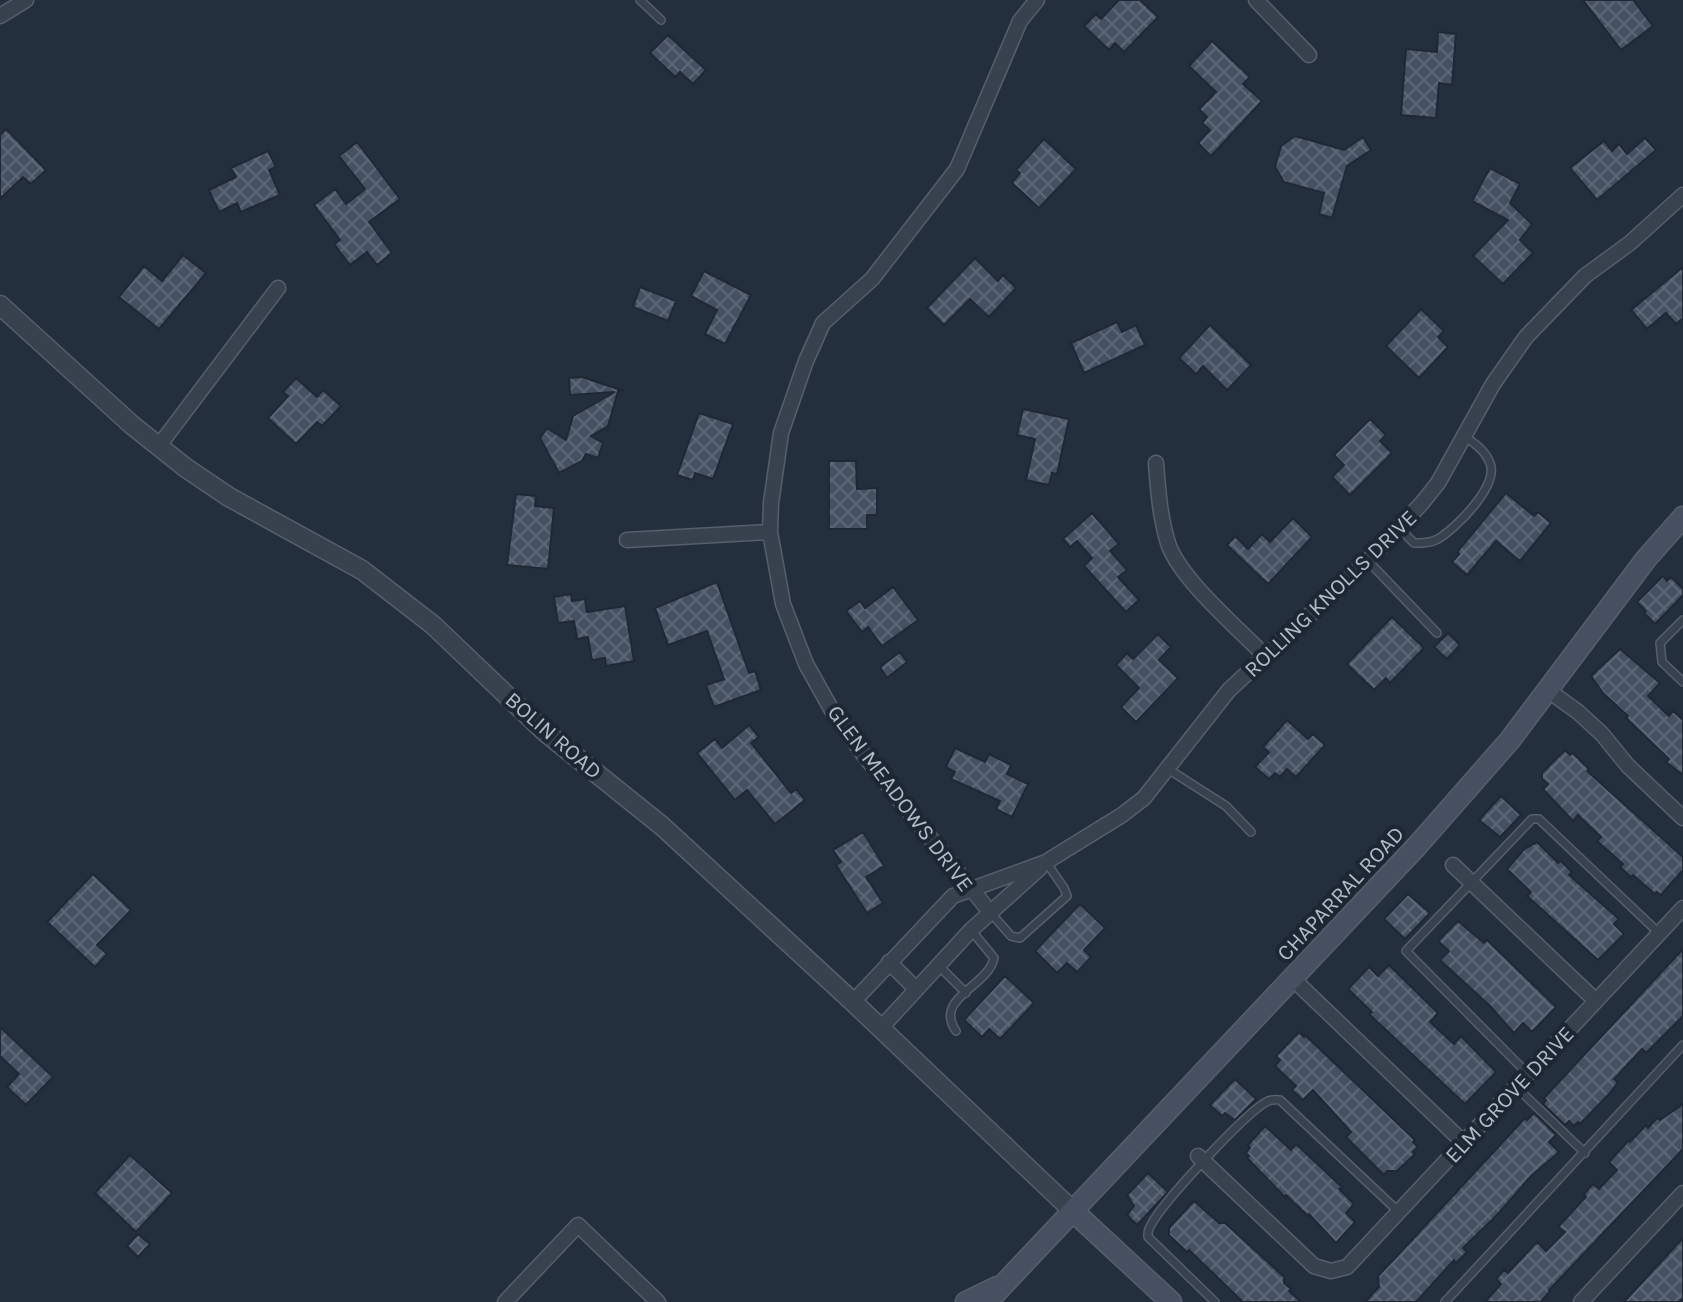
<svg xmlns="http://www.w3.org/2000/svg" width="1683" height="1302" font-family="Karla,sans-serif">
<style>
.building{fill:url(#building-cross-hatch);stroke:#1f2835;stroke-width:2}
.lines{fill:none;stroke-linecap:round;stroke-linejoin:round}
.service-casing{stroke:#565f6c;stroke-width:10}
.minor-casing{stroke:#565f6c;stroke-width:17}
.tertiary-casing{stroke:#565f6c;stroke-width:21}
.secondary-casing{stroke:#565f6c;stroke-width:23}
.service{stroke:#38414e;stroke-width:7}
.minor{stroke:#38414e;stroke-width:14}
.tertiary{stroke:#38414e;stroke-width:18}
.secondary{stroke:#465061;stroke-width:20}
.labels{text-anchor:middle;stroke-width:8;stroke-linejoin:round;paint-order:stroke}
.street-label{font-size:22px;fill:#b4bcc9;stroke:#1d2633}
</style>
<defs>
<pattern id="building-cross-hatch" width="8" height="8" patternUnits="userSpaceOnUse" patternTransform="scale(2)"><rect width="8" height="8" fill="#455162"/><path d="M0 0l8 8M0 8l8-8" fill="none" stroke="#5d6877"/></pattern>
</defs>
<rect width="100%" height="100%" fill="#242f3e"/>
<path class="building" d="M1119,0H1140L1158,17L1124,52L1115,43L1109,50L1084,26L1096,14L1101,19Z
M1583,0H1633L1653,26L1621,50Z
M1438,32L1456,34L1452,85L1439,83L1436,118L1401,115L1406,49L1437,52Z
M668,35L706,70L693,84L680,72L675,77L650,53Z
M1212,41L1250,77L1243,84L1262,101L1211,156L1198,143L1210,130L1202,123L1207,117L1199,109L1216,92L1189,66Z
M6,129L46,170L31,184L23,177L0,199V135Z
M1295,136L1344,150L1363,137L1371,150L1347,166L1332,218L1319,214L1324,193L1284,182L1275,167L1281,146Z
M1645,138L1656,150L1597,200L1570,168L1604,141L1612,151L1619,144L1627,154Z
M1044,139L1076,169L1039,208L1012,183L1020,173L1016,170Z
M357,142L400,199L369,222L392,253L377,265L367,252L350,265L334,244L340,240L314,205L335,189L346,204L365,189L339,156Z
M268,151L276,167L269,170L280,195L241,212L237,203L219,212L209,190L236,177L231,168Z
M1490,168L1520,184L1510,203L1532,224L1520,240L1533,253L1503,284L1473,256L1508,220L1472,201Z
M183,255L206,273L159,329L119,297L144,266L162,281Z
M975,258L998,281L1003,275L1016,288L989,317L970,299L944,325L927,308Z
M1683,267V318L1676,324L1666,313L1647,329L1631,310Z
M704,271L751,295L725,344L705,334L717,310L691,296Z
M640,287L676,301L668,321L633,307Z
M1421,309L1444,331L1438,337L1448,347L1419,378L1386,346Z
M1117,322L1122,332L1136,325L1145,345L1084,373L1071,343Z
M1210,325L1251,365L1227,390L1203,366L1196,374L1179,358Z
M582,377L624,391H618L608,426L591,436L603,443L598,458L586,454L582,461L559,473L540,438L547,428L566,440L573,416L615,392L570,395L569,378Z
M296,378L317,397L323,390L341,406L322,426L317,422L296,444L268,418L288,396L283,392Z
M1023,409L1069,419L1057,474L1052,473L1049,485L1026,480L1035,439L1017,435Z
M699,413L733,424L713,479L695,473L693,480L677,475Z
M1370,419L1386,435L1380,441L1392,453L1350,495L1332,477L1344,465L1334,455Z
M829,461H856L857,489L877,488V515H867V529H829Z
M1506,493L1534,516L1538,512L1551,523L1520,561L1496,541L1467,575L1452,562L1459,554L1457,552Z
M516,494L536,496L535,506L554,508L548,569L507,565Z
M1092,513L1119,544L1110,551L1127,570L1118,577L1139,600L1126,612L1084,566L1092,558L1077,541L1070,547L1063,539Z
M1293,518L1312,537L1268,584L1227,545L1235,536L1248,549L1262,534L1270,542Z
M1663,576L1667,581L1671,577L1683,589V595L1655,624L1644,613L1646,611L1637,602Z
M717,582L749,673L755,671L761,690L714,707L706,685L724,679L707,631L668,645L655,608Z
M893,587L918,620L882,646L868,627L862,632L846,611L860,601L865,608Z
M571,594L572,601L585,599L587,612L625,606L634,661L606,666L605,658L592,660L588,637L577,639L574,621L558,623L554,597Z
M1392,617L1424,648L1390,683L1386,678L1374,690L1347,664Z
M1448,633L1460,645L1447,659L1434,647Z
M1158,634L1171,647L1159,660L1178,678L1136,722L1121,707L1139,688L1116,665L1127,653L1133,659Z
M1620,649L1660,683L1648,696L1669,716L1673,711L1683,720V775L1666,762L1669,759L1626,718L1628,716L1603,693L1591,676Z
M900,652L907,662L887,678L880,667Z
M1287,720L1308,739L1313,734L1325,745L1296,777L1287,769L1280,777L1275,773L1269,779L1255,767L1269,752L1263,747Z
M749,725L759,737L751,743L791,793L796,789L805,800L775,824L747,790L735,800L697,753L715,739L722,748Z
M955,748L985,762L989,754L1011,765L1007,774L1028,784L1012,817L996,809L1000,801L951,779L955,772L946,767Z
M1565,750L1570,755L1573,753L1589,769L1587,771L1683,857V870L1661,895L1657,892L1655,894L1633,875L1631,877L1620,867L1623,864L1597,841L1601,837L1578,815L1573,821L1543,789L1548,784L1542,779V773Z
M1501,796L1521,815L1500,837L1479,820Z
M863,832L884,866L866,877L883,903L867,913L836,865L841,862L833,850Z
M1537,842L1558,863L1561,861L1572,872L1569,875L1619,919L1614,924L1624,934L1598,960L1527,896L1531,892L1507,869L1524,849Z
M93,874L131,910L97,945L107,954L95,967L47,922Z
M1408,894L1430,913L1405,939L1384,919Z
M1080,904L1105,928L1084,950L1091,957L1077,972L1067,963L1057,973L1035,951Z
M1458,921L1484,943L1487,940L1556,1007L1532,1032L1523,1023L1514,1033L1490,1006L1440,960L1449,951L1438,941Z
M1683,949V1016L1646,1053L1642,1049L1614,1079L1618,1082L1610,1093L1580,1124L1578,1122L1574,1126L1569,1121L1565,1125L1543,1104L1546,1100L1544,1098Z
M1389,965L1438,1013L1430,1022L1454,1044L1461,1036L1496,1072L1465,1104L1369,1014L1372,1012L1348,989L1369,967L1378,976Z
M1005,976L1034,1003L1000,1039L989,1029L982,1037L964,1020Z
M0,1027L53,1077L26,1105L7,1087L19,1074L0,1056Z
M1299,1032L1304,1037L1305,1035L1415,1140L1413,1142L1418,1147L1413,1152L1415,1154L1397,1171H1387L1384,1175L1346,1137L1351,1132L1313,1090L1303,1100L1292,1090L1296,1086L1275,1066L1280,1060L1276,1056Z
M1235,1079L1256,1099L1235,1120L1225,1113L1222,1116L1210,1105Z
M1683,1104V1149L1549,1290L1550,1291L1541,1302H1485L1501,1284L1496,1279L1504,1270L1508,1273L1537,1242L1546,1251L1565,1232L1558,1227L1586,1197L1584,1194L1593,1184L1599,1189L1617,1170L1609,1162L1629,1140L1630,1142L1646,1125L1648,1128L1657,1118L1660,1120Z
M1534,1113L1556,1135L1549,1142L1559,1152L1531,1176L1497,1215L1463,1248L1467,1252L1456,1263L1454,1260L1416,1302H1365L1379,1287L1378,1276L1398,1255L1525,1118L1527,1120Z
M1265,1126L1291,1150L1296,1144L1342,1187L1339,1189L1354,1204L1346,1213L1355,1222L1336,1243L1309,1214L1308,1216L1286,1195L1285,1197L1247,1158L1249,1156L1246,1153L1250,1148L1248,1145Z
M130,1155L172,1193L136,1232L95,1193Z
M1148,1173L1168,1192L1137,1225L1127,1215L1134,1206L1127,1195Z
M1194,1201L1219,1223H1225L1284,1277V1283L1291,1289L1289,1291L1301,1302H1243L1189,1250L1187,1252L1169,1235V1228Z
M138,1234L150,1244L138,1257L127,1246Z
M1683,1238V1298L1679,1302H1624Z"/>
<g class="lines">
<defs>
<path id="service" d="M640,0L661,20
M1399,528L1414,543C1423,543 1430,543 1438,539C1456,528 1499,486 1490,463C1485,450 1474,443 1464,436
M1368,561L1437,633
M1683,620L1660,643L1662,662L1683,682
M1168,769L1226,806L1251,832
M990,912L1011,936L1020,938L1067,896L1064,888L1046,862
M938,965L966,993
M956,1031C933,998 988,987 994,958L971,930
M1528,1074L1406,951L1532,819H1539L1659,933
M1516,1087L1585,1153
M1215,1302L1148,1237C1148,1232 1148,1230 1151,1225C1162,1203 1247,1111 1268,1101C1273,1099 1274,1100 1280,1100L1399,1212
M1445,1302L1683,1045"/>
<path id="minor" d="M1256,0L1309,55
M0,16L26,0
M158,447L278,288
M1156,463C1158,490 1160,517 1168,543C1179,578 1238,628 1265,656
M627,540L770,532
M1549,691L1578,712L1602,734L1628,766L1683,818
M1453,865L1596,1001
M990,912L866,758L834,714L806,664L783,604L770,532L771,503L781,433L806,361L823,323L872,279L957,169L1020,21L1037,0
M889,962L916,989
M1292,978L1464,1143
M853,1002L953,896L1046,862L1122,815L1144,798L1229,690L1368,561L1422,503L1438,483L1493,384L1526,337L1585,276L1630,243L1683,195
M880,1029L971,930L1040,868
M1198,1156L1314,1266L1331,1271L1347,1267L1683,908
M505,1302L578,1225L658,1302
M1581,1302L1683,1193"/>
<path id="tertiary" d="M0,305L132,425L186,468L229,497L362,570L433,625L545,732L662,826L853,1002L1074,1212"/>
<path id="secondary" d="M1074,1212L1171,1302
M966,1302L997,1287
M987,1302L1417,846L1510,740L1646,559L1683,517"/>
</defs>
<use href="#service" class="service-casing"/>
<use href="#minor" class="minor-casing"/>
<use href="#tertiary" class="tertiary-casing"/>
<use href="#secondary" class="secondary-casing"/>
<use href="#service" class="service"/>
<use href="#minor" class="minor"/>
<use href="#tertiary" class="tertiary"/>
<use href="#secondary" class="secondary"/>
</g>
<g class="labels">
<g class="street-label">
<text transform="translate(1330 593) rotate(-44)" y="8">ROLLING KNOLLS DRIVE</text>
<text transform="translate(554 735) rotate(41)" y="8">BOLIN ROAD</text>
<text transform="translate(901 798) rotate(53)" y="8">GLEN MEADOWS DRIVE</text>
<text transform="translate(1340 893) rotate(-47)" y="8">CHAPARRAL ROAD</text>
<text transform="translate(1509 1094) rotate(-47)" y="8">ELM GROVE DRIVE</text>
</g>
</g>
</svg>
